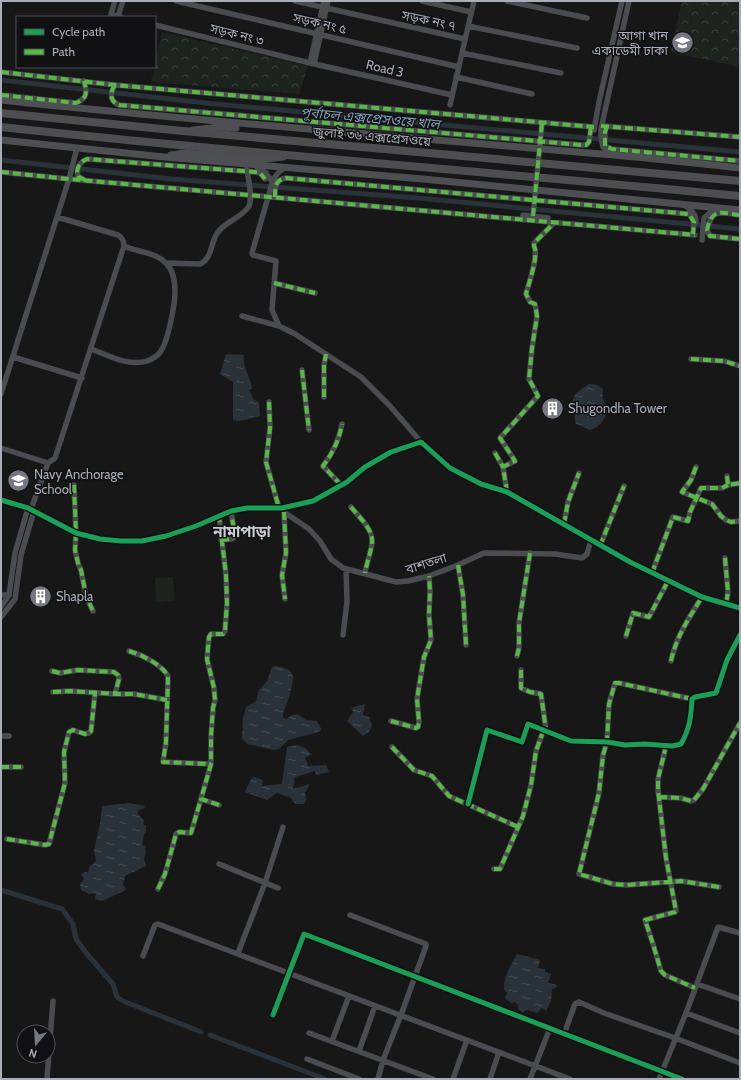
<svg xmlns="http://www.w3.org/2000/svg" width="741" height="1080" font-family="Cabin,'Noto Sans Bengali',sans-serif">
<style>
.grass{fill:#1d241e}
.forest{fill:url(#forest-crowns)}
.water{fill:url(#water-ripples)}
.lines{fill:none;stroke-linecap:round;stroke-linejoin:round}
.canal{stroke:#2a3239;stroke-width:5}
.minor{stroke:#4b4c50;stroke-width:5.5}
.major{stroke:#4d4f52;stroke-width:7}
.highway{stroke:#4e4e51;stroke-width:8}
.minor-bridge{stroke:#4b4c50;stroke-width:5.5}
.quiet{stroke:#58b947;stroke-width:4;stroke-dasharray:8 4;stroke-linecap:butt}
.cycleway-casing{stroke:#111113;stroke-width:8}
.cycleway{stroke:#1a9f57;stroke-width:5}
.labels{text-anchor:middle;stroke-width:3;stroke-linejoin:round;paint-order:stroke}
.street-label{font-size:13px;fill:#a8adb8;stroke:#111113}
.poi-label{font-size:13px;fill:#a8adb8;stroke:#111113;text-anchor:start}
.water-label{font-size:14px;font-style:italic;fill:#7f9bb3;stroke:#111113}
.quarter-label{font-size:15px;font-weight:bold;fill:#c9ccd4;stroke:#111113}
</style>
<defs>
<pattern id="forest-crowns" width="20" height="18" patternUnits="userSpaceOnUse"><rect width="20" height="18" fill="#1d241e"/><path d="M2 6a3 3 0 1 1 6 0M12 15a3 3 0 1 1 6 0" fill="none" stroke="#3b413d"/></pattern>
<pattern id="water-ripples" width="26" height="14" patternUnits="userSpaceOnUse"><rect width="26" height="14" fill="#2a3239"/><path d="M2 4q2-2 4 0t4 0M15 11q2-2 4 0t4 0" fill="none" stroke="#464d54"/></pattern>
</defs>
<rect width="100%" height="100%" fill="#171717"/>
<path class="grass" d="M173,577L175,601L156,602L155,578Z"/>
<path class="forest" d="M682,1H740V67L671,52Z
M162,32L308,66L299,94L151,82Z"/>
<path class="water" d="M226,354L244,355C242,366 250,376 252,388L249,390L254,400L259,402L260,416L240,421L233,420V382L220,374Z
M589,384L597,385L603,389C603,392 602,395 603,399C604,402 607,404 607,408C608,417 599,428 590,430L575,423C576,402 563,400 589,384Z
M276,666C281,667 287,668 291,672C297,679 286,705 283,714V718L286,719L293,715L297,714L306,720L317,721L321,729L319,732L288,740L279,749L274,750L247,744L242,738L243,719L246,707L256,701L259,690L267,681L272,667Z
M365,704L363,715L369,717L372,725L369,732L363,736L347,721L353,712L351,708Z
M297,745L305,748L312,755L305,757L308,766L326,765L329,772L316,775L315,771L295,777L293,789L310,784L305,793L306,800L304,804H295L291,798L277,793L267,800L245,792L251,779L254,777L263,780L262,786L282,784L287,747Z
M129,803L145,806L144,808L138,811V814L144,820L143,824L146,826V831L144,834L142,845L146,846L145,850L146,852L144,859L146,866L125,876L123,885L126,889L122,892L102,901L95,899L96,893L89,894L81,890L80,884L84,879L81,875L85,872L88,873L89,867L96,861L94,850L100,824L102,806Z
M517,954L540,960L538,968L545,969V972L551,974L548,983L557,985V987L552,989L551,1001L546,1011L542,1008L537,1013L527,1010L523,1012L518,1010V1005L515,1002L511,1003L505,998L507,993L504,990C503,977 511,965 517,954Z"/>
<g class="lines">
<path class="canal" d="M1,80L215,104L740,152
M1,160L171,179L418,198L740,229
M1,890L62,909L73,924L76,939L87,954L113,984L117,997L123,1001L201,1032
M210,1035L325,1079"/>
<path class="minor" d="M115,1L111,14L121,17
M176,1L459,67
M295,1L465,39
M422,1L471,12
M507,1L587,18
M118,16L123,1
M155,25L310,63L452,95
M468,26L577,48
M462,53L561,73
M310,63L324,1
M314,64L328,1
M1,72L115,85L594,127
M456,77L532,94
M115,85C110,92 109,101 119,105L582,145H586L589,142L591,127
M1,95L76,103C88,98 87,92 84,81
M450,105L474,1
M603,126L740,137
M607,126L605,132V146L612,149L740,161
M594,130L599,102L622,1
M613,154L603,147L601,137V129L629,1
M256,166L266,173L270,179
M1,172L69,179L695,235
M83,179L78,176C76,168 80,162 87,159L255,172L260,173L265,179
M275,197C275,187 275,180 286,178L689,214L694,222L693,234
M683,204C690,209 696,213 696,222
M740,215C721,213 712,207 707,230L710,236L740,239
M523,220V215L548,218V222
M702,240L704,218L712,211L718,209
M166,263L200,264C213,258 210,242 218,232C225,222 243,217 249,206C253,198 248,179 247,169
M274,283L315,293
M242,316L279,326L295,334L361,377L390,406L421,442
M279,326L272,310L276,261L253,255L252,253L273,180L277,174L284,168
M91,349C108,355 128,367 147,361C151,360 159,355 161,351C168,341 175,304 175,292C175,283 173,270 166,263C155,252 137,252 124,246
M13,357L82,378
M691,359L724,361L740,366
M302,370L309,430
M1,394L69,179L77,148
M324,397V365L326,354
M269,402L270,428L266,462L279,508
M1,448L48,463L31,509
M495,453L503,467
M48,463L55,458L124,246C124,240 122,238 118,235L57,217
M696,467L691,480L682,492L712,504L721,516L726,520L731,522L740,521
M727,476L728,485L740,483
M74,485L76,533L75,550L78,563L81,570L86,596L93,611
M341,485L323,466C333,453 339,440 342,424
M507,492L503,467L515,461L500,438L538,396L529,379L532,348L537,316L535,304L530,302L526,294C529,282 539,256 534,246V243L554,223
M1,500L28,508L76,533L100,539L121,541H142L166,536L196,526L231,511L247,508H282L313,501L347,482L365,467L391,452L421,442L450,468L481,484L507,492L630,562L702,597L740,608
M351,507C359,517 373,529 372,542C372,549 366,565 365,573
M282,508L284,512L309,529L320,541L331,559L343,568L396,582L408,581L429,576L458,565L484,553L555,554L582,558L587,554L591,540
M284,512L286,553L282,575L285,599
M564,524L568,502L579,473
M221,540L232,539L235,536L231,511
M600,546L624,486
M725,558L728,592L726,604
M458,565L463,595L466,645
M652,573L673,517L688,521L690,512L701,488H722L728,485
M1,595H9
M1,607L9,595L15,553L28,508
M1,617L15,599L21,555L34,511
M343,635L347,602L346,569
M626,636L633,613L649,617L668,581
M129,651C142,655 161,664 168,676L166,742L163,762L211,764
M517,656L519,648V623L530,553
M671,661C676,637 689,618 702,597
M521,670V688L530,692L541,694L546,730
M52,671L60,673L78,670L114,672L118,675L119,679L115,694
M53,692L70,691L115,694H134L167,700
M692,699L619,683H615L609,704L607,742L603,755L599,793L579,874L613,884L627,885L681,881L719,887
M391,721L416,728L418,727L419,722L417,699L424,657L431,640L429,615L430,591L429,576
M1,736H9
M666,746L658,779V790L666,858L676,911L675,912L645,920L653,944L661,971L665,975L695,988
M392,747L414,770L432,776L449,796L518,827
M1,767H21
M659,797L681,798L691,801L694,800L703,789L740,723
M468,804L487,730L522,742L528,724L571,741L607,742L625,745L645,744L672,746L681,744C690,728 691,717 692,699L695,697L716,693L727,660L740,635
M219,805L201,799L211,764V736L213,708L215,700L214,688L207,659L209,637L211,634H223L225,631L227,603L226,575L219,516
M7,839L45,845L49,844L65,783L64,752L69,732L73,730L85,734L89,733L91,731L95,693
M219,864L278,888
M494,869H500L523,816L531,785L536,751L544,729
M158,889L165,874L176,834L179,832L191,833L201,799
M350,915L426,944V946L401,1015L383,1060L378,1079
M238,953L265,883L283,827
M143,956L155,925L158,924L570,1079
M697,984L740,999
M686,1013L740,1033
M273,1015L304,934L682,1079
M309,1033L433,1079
M564,1034L575,1004L579,1002L604,1013L675,1038L740,1063
M332,1041L349,996
M359,1051L375,1006
M307,1059L359,1079
M47,1079L53,1001
M453,1079L467,1040
M490,1079L499,1052
M530,1079L550,1028
M659,1079L686,1013L718,927L740,933"/>
<path class="major" d="M1,100C193,121 385,135 577,152C631,156 686,162 740,168
M193,130L221,127L236,128
M1,140L164,157L423,179L740,210
M171,155L184,153L264,159L283,157"/>
<path class="highway" d="M1,113L183,131L740,181
M1,127C247,154 494,172 740,196"/>
<path class="minor-bridge" d="M533,216L542,123"/>
<path class="quiet" d="M1,72L115,85L594,127
M115,85C110,92 109,101 119,105L582,145H586L589,142L591,127
M1,95L76,103C88,98 87,92 84,81
M601,126L740,137
M607,126L605,132V146L612,149L740,161
M1,172L69,179L695,235
M85,180L79,177L77,172C78,165 80,162 87,159L255,172L260,173L265,179
M275,197C275,187 275,180 286,178L689,214L694,222L693,234
M740,215C721,213 712,207 707,230L710,236L740,239
M533,216L542,123
M274,283L315,293
M691,359L724,361L740,366
M302,370L309,430
M324,397V365L326,354
M269,402L270,428L266,462L279,508
M495,453L503,467
M696,467L691,480L682,492L712,504L721,516L726,520L731,522L740,521
M727,476L728,485L740,483
M74,485L76,533L75,550L78,563L81,570L86,596L93,611
M341,485L323,466C333,453 339,440 342,424
M507,492L503,467L515,461L500,438L538,396L529,379L532,348L537,316L535,304L530,302L526,294C529,282 539,256 534,246V243L554,223
M351,507C359,517 373,529 372,542C372,549 366,565 365,573
M284,512L286,553L282,575L285,599
M564,524L568,502L579,473
M221,540L232,539L235,536L231,511
M600,546L624,486
M725,558L728,592L726,604
M458,565L463,595L466,645
M652,573L673,517L688,521L690,512L701,488H722L728,485
M626,636L633,613L649,617L668,581
M129,651C142,655 161,664 168,676L166,742L163,762L211,764
M517,656L519,648V623L530,553
M671,661C676,637 689,618 702,597
M521,670V688L530,692L541,694L546,730
M52,671L60,673L78,670L114,672L118,675L119,679L115,694
M53,692L70,691L115,694H134L167,700
M692,699L619,683H615L609,704L607,742L603,755L599,793L579,874L613,884L627,885L681,881L719,887
M391,721L416,728L418,727L419,722L417,699L424,657L431,640L429,615L430,591L429,576
M666,746L658,779V790L666,858L676,911L675,912L645,920L653,944L661,971L665,975L695,988
M392,747L414,770L432,776L449,796L518,827
M1,767H21
M659,797L681,798L691,801L694,800L703,789L740,723
M219,805L201,799L211,764V736L213,708L215,700L214,688L207,659L209,637L211,634H223L225,631L227,603L226,575L219,516
M7,839L45,845L49,844L65,783L64,752L69,732L73,730L85,734L89,733L91,731L95,693
M494,869H500L523,816L531,785L536,751L544,729
M158,889L165,874L176,834L179,832L191,833L201,799"/>
<defs>
<path id="cycleway" d="M1,500L28,508L76,533L100,539L121,541H142L166,536L196,526L231,511L247,508H282L313,501L347,482L365,467L391,452L421,442L450,468L481,484L507,492L630,562L702,597L740,608
M468,804L487,730L522,742L528,724L571,741L607,742L625,745L645,744L672,746L681,744C690,728 691,717 692,699L695,697L716,693L727,660L740,635
M273,1015L304,934L682,1079"/>
</defs>
<use href="#cycleway" class="cycleway-casing"/>
<use href="#cycleway" class="cycleway"/>
</g>
<defs>
<symbol id="school-disc" viewBox="-11 -11 22 22"><circle r="9.5" fill="#757880" stroke="#111113"/><path d="M0-5L7-2L0 1L-7-2ZM-4 1L0 2.5L4 1V4Q0 6-4 4Z" fill="#fff"/></symbol>
<symbol id="building-disc" viewBox="-11 -11 22 22"><circle r="9.5" fill="#757880" stroke="#111113"/><path d="M-4-6H4V6H1V3H-1V6H-4ZM-2.5-4.3h1.7v1.8h-1.7ZM.8-4.3h1.7v1.8H.8ZM-2.5-1h1.7V.8h-1.7ZM.8-1h1.7V.8H.8Z" fill="#fff"/></symbol>
</defs>
<g fill-rule="evenodd">
<use href="#school-disc" x="670" y="30" width="25" height="25"/>
<use href="#building-disc" x="540" y="396" width="25" height="25"/>
<use href="#school-disc" x="6" y="468" width="25" height="25"/>
<use href="#building-disc" x="28" y="584" width="25" height="25"/>
</g>
<g class="labels">
<g class="street-label">
<text transform="translate(429 20) rotate(12)" y="5">সড়ক নং ৭</text>
<text transform="translate(320 23) rotate(13)" y="5">সড়ক নং ৫</text>
<text transform="translate(237 34) rotate(14)" y="5">সড়ক নং ৩</text>
<text transform="translate(385 68) rotate(13)" y="5">Road 3</text>
<text transform="translate(372 136) rotate(5)" y="5">জুলাই ৩৬ এক্সপ্রেসওয়ে</text>
<text transform="translate(426 563) rotate(-17)" y="5">বাশতলা</text>
</g>
<g class="poi-label">
<text x="668" y="40" text-anchor="end">আগা খান<tspan x="668" dy="15">একাডেমী ঢাকা</tspan></text>
<text x="568" y="413">Shugondha Tower</text>
<text x="34" y="479">Navy Anchorage<tspan x="34" dy="15">School</tspan></text>
<text x="56" y="601">Shapla</text>
</g>
<g class="water-label">
<text transform="translate(370 118) rotate(5)" y="5">পূর্বাচল এক্সপ্রেসওয়ে খাল</text>
</g>
<g class="quarter-label">
<text x="242" y="537">নামাপাড়া</text>
</g>
</g>
<rect width="741" height="1080" fill="none" stroke="#a8adb8" stroke-width="4"/>
<rect x="16" y="16" width="140" height="52" fill="#111113" stroke="#4d4f55"/>
<rect x="24" y="29" width="20" height="6" fill="#1a9f57" stroke="#4d4f55"/>
<text x="52" y="36" font-size="12" fill="#a8adb8">Cycle path</text>
<rect x="24" y="49" width="20" height="6" fill="#58b947" stroke="#4d4f55"/>
<text x="52" y="56" font-size="12" fill="#a8adb8">Path</text>
<g transform="translate(36 1044) rotate(198)"><circle r="19" fill="#111113" stroke="#4d4f55"/>
<path d="M0-3L7 15L0 10L-7 15Z" fill="#757880"/>
<text y="-6" font-size="11" font-weight="bold" text-anchor="middle" fill="#a8adb8">N</text>
</g>
</svg>
